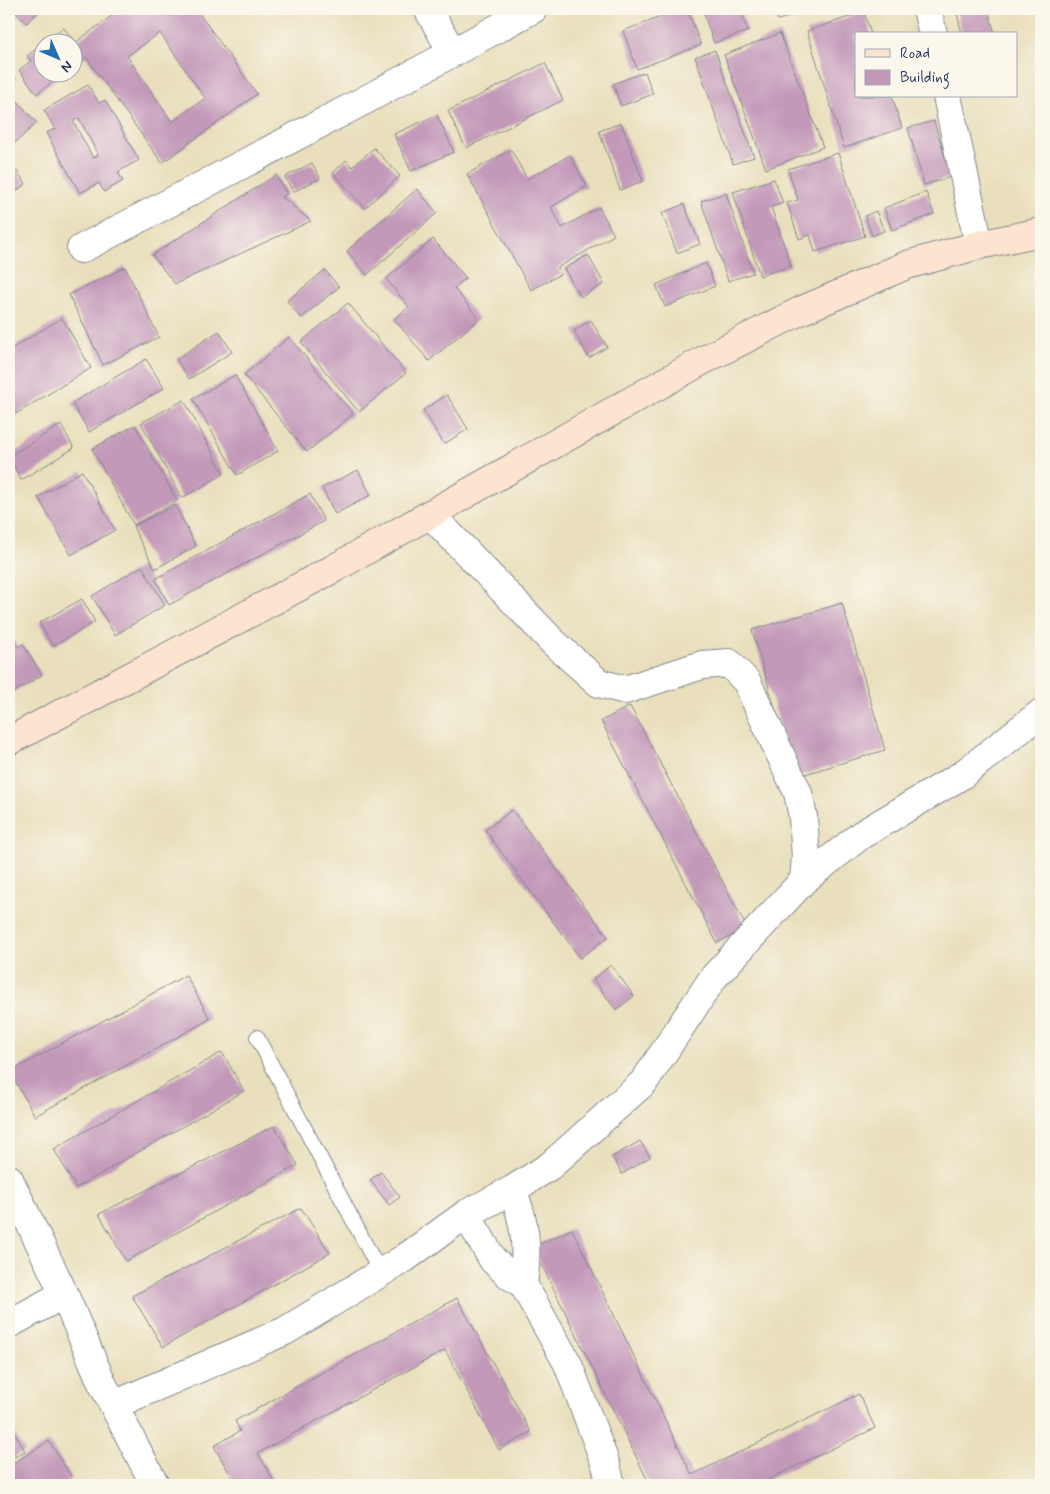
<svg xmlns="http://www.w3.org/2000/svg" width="1050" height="1494" font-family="Mynerve,sans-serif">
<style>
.building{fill:#c399ba;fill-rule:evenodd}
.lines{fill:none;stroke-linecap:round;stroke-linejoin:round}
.service-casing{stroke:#82878d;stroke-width:16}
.minor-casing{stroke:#82878d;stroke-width:30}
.secondary-casing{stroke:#82878d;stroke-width:30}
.service{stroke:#fff;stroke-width:14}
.minor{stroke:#fff;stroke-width:28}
.secondary{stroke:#fde4d0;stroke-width:28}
</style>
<rect width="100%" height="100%" fill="#fbf7ec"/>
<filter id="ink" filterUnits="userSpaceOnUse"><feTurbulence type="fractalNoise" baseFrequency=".02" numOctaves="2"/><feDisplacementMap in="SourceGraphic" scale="10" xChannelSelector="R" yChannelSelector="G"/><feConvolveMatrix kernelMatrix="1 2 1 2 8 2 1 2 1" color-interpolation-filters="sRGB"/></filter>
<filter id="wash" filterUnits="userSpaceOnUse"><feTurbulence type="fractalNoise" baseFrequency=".0096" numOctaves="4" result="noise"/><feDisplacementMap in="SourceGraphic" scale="20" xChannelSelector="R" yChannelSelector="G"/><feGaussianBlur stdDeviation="1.12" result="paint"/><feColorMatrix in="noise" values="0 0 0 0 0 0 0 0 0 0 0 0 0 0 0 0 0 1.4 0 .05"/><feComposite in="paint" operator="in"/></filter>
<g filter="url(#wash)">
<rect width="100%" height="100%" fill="#e9dfbc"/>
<g id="blocks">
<path class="building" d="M12,9H41L27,23Z
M121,9H196L257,94L162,163L86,57L72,67V42H45L64,28L78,47L75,43ZM160,33L205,98L172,122L127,56Z
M682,9H687L701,45L637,69L623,31Z
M702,9H740L748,31L714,43Z
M775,9H816L778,20Z
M956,9H988L995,34H962Z
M864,12L871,34H856V96H892L902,128L844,148L807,31Z
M780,33L823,147L766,169L724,55Z
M42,44V72H65L37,94L19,70L31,61L27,56Z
M715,50L754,157L733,164L695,57Z
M545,63L563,100L466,148L448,111Z
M9,71L16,79L9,85Z
M645,72L653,94L621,106L613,84Z
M88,85L99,103L105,100L139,160L118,172L123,181L104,192L99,183L80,193L46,133L55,129L44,110ZM79,118L98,155L93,158L73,121Z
M11,94L37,123L9,148V96Z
M437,115L454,152L411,171L394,134Z
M934,121L951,177L924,185L908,128Z
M621,123L643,181L620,190L599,131Z
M374,148L400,176L365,208L333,173L346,160L352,167Z
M511,150L527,179L570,155L587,186L551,207L562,228L599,207L614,235L557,268L561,274L531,290L467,174Z
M838,153L865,236L815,252L810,235L799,239L787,203L798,200L788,169Z
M312,163L320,178L293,192L285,177Z
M17,171L26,184L9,196V177Z
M276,175L287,194L282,197L311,221L175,284L152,255Z
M774,179L783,203L771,207L791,266L760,276L733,192Z
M417,189L437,213L367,275L347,251Z
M926,192L934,214L892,230L884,208Z
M726,193L753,273L728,281L701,201Z
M684,204L700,244L677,253L662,213Z
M876,211L884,231L872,236L865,216Z
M433,239L466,278L454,288L479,319L429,361L394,319L409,307L386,279Z
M588,255L604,284L581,297L564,269Z
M706,263L715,286L665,307L656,285Z
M125,267L159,337L103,365L69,295Z
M325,270L339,287L301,318L287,301Z
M348,303L406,373L359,412L301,342Z
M62,318L91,368L9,418V350Z
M591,320L607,347L589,358L574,331Z
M219,331L232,352L189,379L176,359Z
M289,337L353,414L307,452L244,375Z
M146,359L164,388L89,432L72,403Z
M235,375L278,451L237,475L193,399Z
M447,395L468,429L444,444L423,410Z
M184,400L224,474L182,498L141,423Z
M61,425L74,448L21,480L9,456Z
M135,425L177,501L134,525L92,449Z
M358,470L371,495L335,514L322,488Z
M82,471L115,530L71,555L38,497Z
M310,494L324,521L169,605L155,579Z
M175,505L196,546L155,569L133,527Z
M142,566L165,605L115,635L92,596Z
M82,599L95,622L53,646L39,623Z
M842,603L885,750L795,777L752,630Z
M9,632L18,647L23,644L42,675L9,695Z
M630,706L747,928L717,943L601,721Z
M512,810L608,937L580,958L485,830Z
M611,965L634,996L616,1010L593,979Z
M186,975L210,1019L35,1116L10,1072Z
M222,1052L244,1091L76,1188L54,1149Z
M274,1126L298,1165L126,1261L99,1214Z
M640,1141L650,1157L622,1174L612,1157Z
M381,1172L400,1197L389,1205L370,1180Z
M301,1208L330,1253L163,1347L132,1296Z
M572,1229L692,1475L859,1394L875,1428L757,1485H650L533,1247Z
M457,1298L531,1432L499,1450L445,1350L258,1453L276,1485H236L214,1446L240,1431L235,1421Z
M9,1423L25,1451L9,1460Z
M49,1441L72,1478L61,1485H11L9,1482V1466Z"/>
</g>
</g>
<g filter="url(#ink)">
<use href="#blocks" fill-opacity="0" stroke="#82878d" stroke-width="1"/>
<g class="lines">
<defs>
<path id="service" d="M257,1037L380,1272"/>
<path id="minor" d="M428,9L452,52
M927,9L933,34
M947,96L979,245
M81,249L369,98L533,9
M430,514L554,643L599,683L625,690L702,665L729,663L747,682L798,793L803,817L806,857L804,880
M9,1179L64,1294L102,1383L155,1485
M512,1190C526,1222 528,1249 523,1284
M466,1214L493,1260L508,1274L523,1284L568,1364L606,1465L611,1485
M9,1324L64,1294
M114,1405L285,1331L405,1258L466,1214L512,1190L550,1166L644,1082L713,978L804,880L861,835L962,775L1041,713"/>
<path id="secondary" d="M9,741L333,569L700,362L800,311L907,265L979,245L1041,232"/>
</defs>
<use href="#service" class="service-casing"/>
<use href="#minor" class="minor-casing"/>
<use href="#secondary" class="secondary-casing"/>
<use href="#service" class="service"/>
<use href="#minor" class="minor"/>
<use href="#secondary" class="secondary"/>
</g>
</g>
<rect width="1050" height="1494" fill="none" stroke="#fbf7ec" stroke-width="30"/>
<rect x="855" y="32" width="162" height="65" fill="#fbf7ec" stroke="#a1a7b3"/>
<rect x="865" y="49" width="25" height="8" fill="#fde4d0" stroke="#a1a7b3"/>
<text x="900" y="58" font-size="15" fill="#1b2f5e">Road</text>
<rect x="865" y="70" width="25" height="15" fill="#c399ba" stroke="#a1a7b3"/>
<text x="900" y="82" font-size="15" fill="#1b2f5e">Building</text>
<g transform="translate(58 58) rotate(135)"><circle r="24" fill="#fbf7ec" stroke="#a1a7b3"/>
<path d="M0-4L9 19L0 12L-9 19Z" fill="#1f6fb2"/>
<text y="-8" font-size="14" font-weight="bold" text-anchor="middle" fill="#1b2f5e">N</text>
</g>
</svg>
